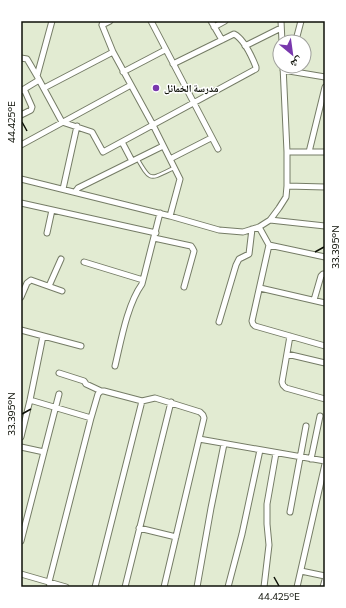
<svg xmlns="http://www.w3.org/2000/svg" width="346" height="608" font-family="Commissioner,'Noto Naskh Arabic',sans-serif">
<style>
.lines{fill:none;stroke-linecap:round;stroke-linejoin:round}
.service-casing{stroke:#757c66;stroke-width:4.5}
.minor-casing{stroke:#757c66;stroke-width:7}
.service{stroke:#fff;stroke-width:2.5}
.minor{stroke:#fff;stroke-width:5}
.ticks{fill:none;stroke:#0e1108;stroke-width:1.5}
.poi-dot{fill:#7938ad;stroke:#fff;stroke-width:1.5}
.labels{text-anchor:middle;stroke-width:3;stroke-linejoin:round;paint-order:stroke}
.poi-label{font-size:10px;font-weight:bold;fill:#0e1108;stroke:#fff;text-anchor:start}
.neatline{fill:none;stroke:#0e1108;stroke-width:1.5}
.ticks-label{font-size:10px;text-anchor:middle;fill:#0e1108}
</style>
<rect width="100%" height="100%" fill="#e2ebd2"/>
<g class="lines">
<defs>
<path id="service" d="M137,158C151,183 150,179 174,168"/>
<path id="minor" d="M103,21L102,25L113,52L153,125L180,179L170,216
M151,21L218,149
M211,21L222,40
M281,21L282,42
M102,25L110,21
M214,27L225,21
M284,42L295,41L296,40L301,21
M245,46L281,28
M21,58L27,59L37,76L62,122L92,132L103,152L256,69V67C252,57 244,39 234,34L173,64
M283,70L325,77
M123,72L165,50
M37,76L52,21
M44,88L113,52
M21,91L39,80
M21,115L31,110L32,107L24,89
M122,142L132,161
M21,145L131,85
M287,152H325
M309,152L325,87
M170,159L211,138
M21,179L170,216L219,230L243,232L259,227L270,220L279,208L286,197L287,186V152L283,66
M287,186L325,187
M63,189L77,126
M75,192L78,188L163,146
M21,203L156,233
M270,220L325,226
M259,227L269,245L325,257
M47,233L52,210
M154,238L191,246L193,249L194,251L184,287
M269,245L252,321L253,324L255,326L325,346
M84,262L143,280
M49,286L61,259
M260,288L325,303
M21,297L27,283L31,280L62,291
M314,300L321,276L323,274H325
M219,322L236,265L239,259L249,254L252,229
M21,330L81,346
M290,336L282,382L283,385L286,388L325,399
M287,354L325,363
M115,366C121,341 127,305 142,284L160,213
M59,373L84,381L86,384L101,391
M30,400L91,418
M21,437L30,400L43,336
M199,439L325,461
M21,447L44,452
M311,459L320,416
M290,512L306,426
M139,528L176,537
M21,541L59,394
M301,571L325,576
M21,574L66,587
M50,587L49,582L91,418L98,394L101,391H104L142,401L155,398L200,412L203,415L204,418L164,587
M95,587L142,401
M125,587L171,402
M197,587L211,508L224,444
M228,587L242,534L260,450
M264,587L269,545L267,524V504L276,453
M297,587L325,464
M323,587L325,580"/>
</defs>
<use href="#service" class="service-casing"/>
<use href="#minor" class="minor-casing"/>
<use href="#service" class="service"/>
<use href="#minor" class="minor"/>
</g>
<path class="ticks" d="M22,122L27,131M315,252L324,247M22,414L31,409M274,577L279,586"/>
<circle class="poi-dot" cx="156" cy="88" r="4"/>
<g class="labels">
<g class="poi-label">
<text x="164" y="92">مدرسة الخمائل</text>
</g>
</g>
<rect width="346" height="608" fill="none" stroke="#ffffff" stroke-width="44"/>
<g transform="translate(292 54) rotate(151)"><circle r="19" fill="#ffffff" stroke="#9fa09c"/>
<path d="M0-3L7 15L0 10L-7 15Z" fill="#7938ad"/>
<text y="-6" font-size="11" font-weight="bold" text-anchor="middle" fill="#0e1108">ش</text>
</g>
<rect x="22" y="22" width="302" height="564" class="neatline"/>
<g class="ticks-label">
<text transform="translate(11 122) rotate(-90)" y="4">44.425°E</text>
<text transform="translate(335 247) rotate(-90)" y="4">33.395°N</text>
<text transform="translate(11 414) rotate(-90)" y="4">33.395°N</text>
<text x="279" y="600">44.425°E</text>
</g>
</svg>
